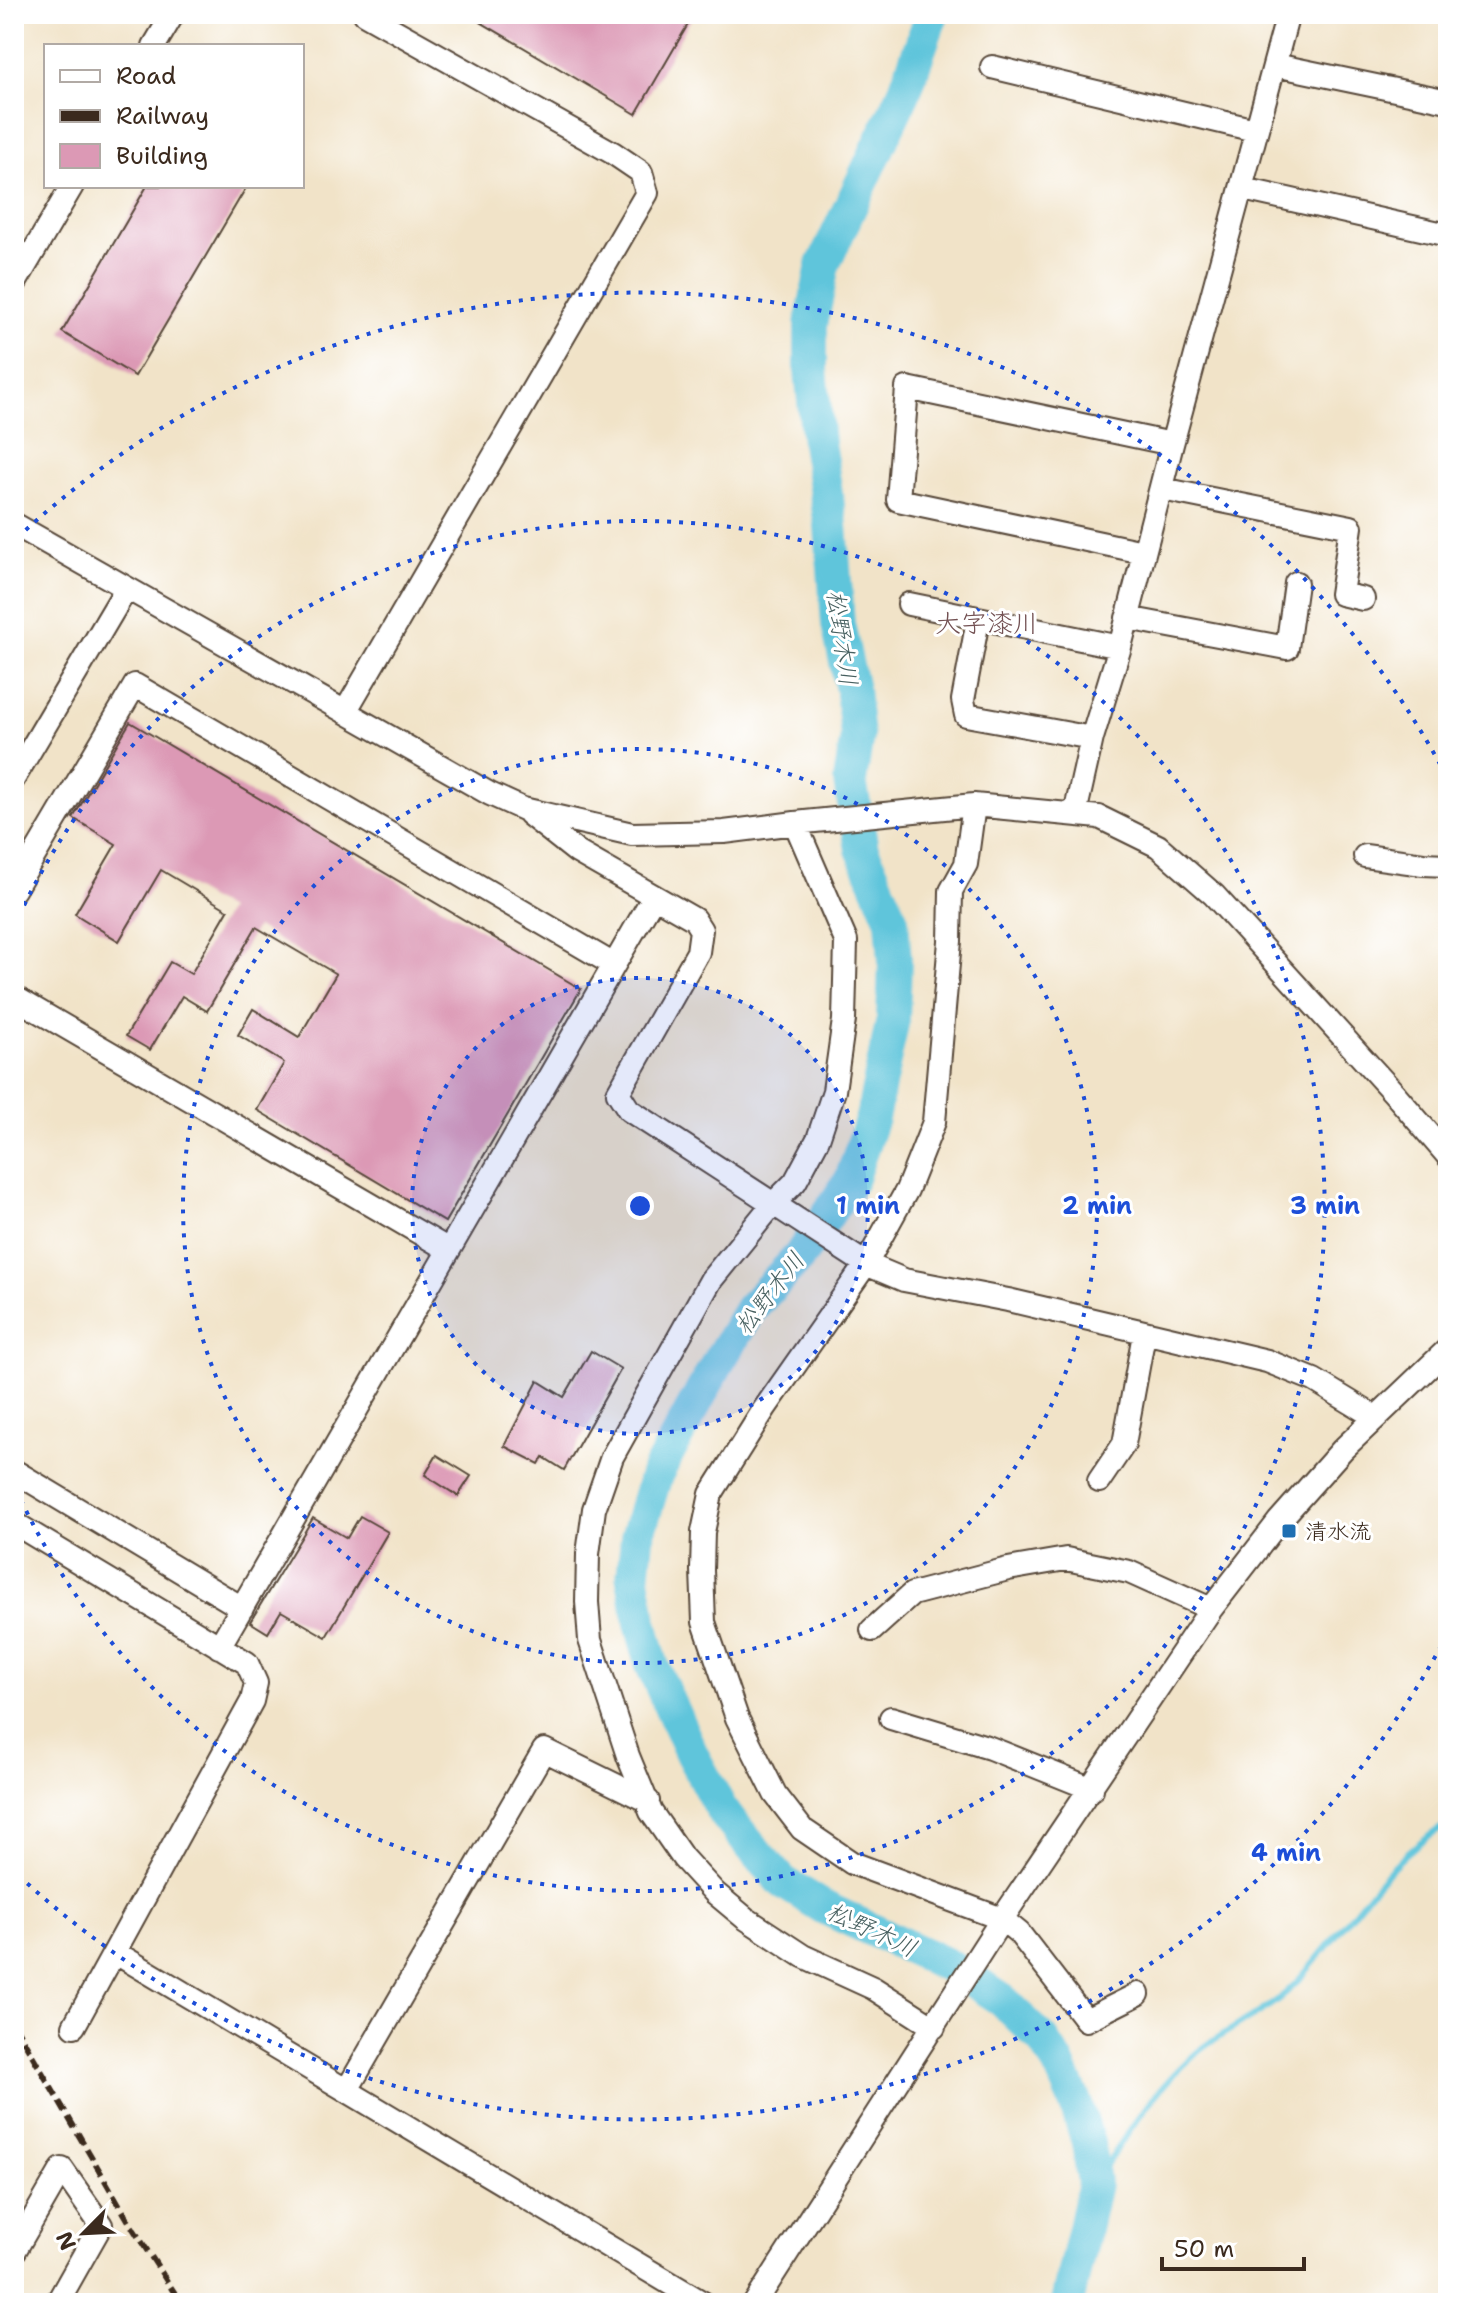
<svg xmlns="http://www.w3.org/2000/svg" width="1462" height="2317" font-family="'Shantell Sans','Klee One',sans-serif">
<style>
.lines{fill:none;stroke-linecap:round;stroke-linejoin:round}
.stream{stroke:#5ec5db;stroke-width:6}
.river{stroke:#5ec5db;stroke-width:34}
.building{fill:#dc99b5}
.minor-casing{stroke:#564638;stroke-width:26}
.minor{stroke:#fff;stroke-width:22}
.rail{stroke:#3b2a1e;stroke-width:6;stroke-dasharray:12 6;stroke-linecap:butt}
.ring{fill:none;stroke:#1d4ed8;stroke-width:4;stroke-dasharray:4 8}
.poi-dot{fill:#1f6fb2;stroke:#fff;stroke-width:3}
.labels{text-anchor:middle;stroke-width:6;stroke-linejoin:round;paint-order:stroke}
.poi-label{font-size:22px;fill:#3b2a1e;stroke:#fff;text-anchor:start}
.water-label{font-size:24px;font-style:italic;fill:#476060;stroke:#fff}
.quarter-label{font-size:26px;fill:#735153;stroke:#fff}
.centre{fill:#1d4ed8;stroke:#fff;stroke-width:4}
.ring-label{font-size:24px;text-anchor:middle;font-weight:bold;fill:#1d4ed8;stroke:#fff;stroke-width:6;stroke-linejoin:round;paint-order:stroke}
</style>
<rect width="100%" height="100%" fill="#fff"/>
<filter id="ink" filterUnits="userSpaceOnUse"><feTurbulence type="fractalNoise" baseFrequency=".0125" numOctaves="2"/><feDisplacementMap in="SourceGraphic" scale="16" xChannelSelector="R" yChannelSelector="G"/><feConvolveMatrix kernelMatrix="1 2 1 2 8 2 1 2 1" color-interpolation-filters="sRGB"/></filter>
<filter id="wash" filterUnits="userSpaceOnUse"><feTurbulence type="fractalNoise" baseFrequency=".006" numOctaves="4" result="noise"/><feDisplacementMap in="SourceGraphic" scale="32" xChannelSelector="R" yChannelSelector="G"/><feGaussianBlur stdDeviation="1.8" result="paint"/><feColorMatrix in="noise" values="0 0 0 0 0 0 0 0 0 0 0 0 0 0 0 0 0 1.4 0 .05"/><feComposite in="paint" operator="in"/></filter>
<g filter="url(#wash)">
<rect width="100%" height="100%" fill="#f1e3c8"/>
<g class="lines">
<path class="stream" d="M1094,2184C1122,2141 1155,2088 1194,2055C1223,2030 1262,2016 1289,1990C1343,1937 1380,1860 1448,1824"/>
<path class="river" d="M932,14L905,90L823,265L811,325V370L818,443L831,525L838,624L852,690L857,736L850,781L862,849L892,920L895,961L893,1019L872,1118L851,1180L799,1257L750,1309L717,1364L656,1475L637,1538L633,1579L641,1623L652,1665L692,1755L721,1809L749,1844L783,1882L823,1907L953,1968L1002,2000L1043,2040L1059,2065L1075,2102L1088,2142L1094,2184L1067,2303"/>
</g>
<g id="blocks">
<path class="building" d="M467,14H694L636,114Z
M147,186H247L135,376L62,332Z
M130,722L581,989L445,1222L257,1110L284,1063L238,1035L253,1009L299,1037L336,974L256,927L207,1011L182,996L150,1050L126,1036L170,962L191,974L228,910L161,870L119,941L75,914L116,844L73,818Z
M591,1351L621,1369L564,1470L543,1457L539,1464L504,1446L538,1381L564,1397Z
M437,1455L471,1476L458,1496L425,1475Z
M360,1516L388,1532L326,1637L281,1611L268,1633L250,1622L313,1518L347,1538Z"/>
</g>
</g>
<g filter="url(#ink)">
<use href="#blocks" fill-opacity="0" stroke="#564638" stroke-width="2"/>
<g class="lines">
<defs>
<path id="minor" d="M154,46L173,14
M1275,65L1448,101
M992,67L1255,130
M1243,189L1448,235
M14,285L72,186
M1162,489L1351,527L1341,594L1363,599
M14,524L490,794L523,809L632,834L724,832L795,823L974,805L1099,817L1158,846L1214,895L1394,1093L1448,1156
M1143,552L898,500L907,388L1172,444
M909,604L1120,647
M1127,618L1287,648L1296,583
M978,620L963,700L966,715L1092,738
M345,712L647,193L641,172L613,153L365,14
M14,778L126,589
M974,805L966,864L951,891L950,941L934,1122L907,1190L866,1264L765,1408L711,1494L703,1532L702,1570L704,1622L737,1718L775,1794L802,1829L852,1863L1002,1919L1019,1933L1086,2020L1138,1994
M529,814L577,852L694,919L701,930L698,952L618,1093L629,1110L866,1264L904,1280L1008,1300L1267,1361L1314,1380L1375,1417
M1075,814L1092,738L1120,647L1172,444L1288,14
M795,823L846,941L844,1020L834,1091L818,1139L795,1182L772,1205L711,1280L612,1457L594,1509L588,1554L587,1602L590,1640L628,1756L651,1812L683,1858L715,1893L745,1918L803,1956L873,1988L934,2027
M1365,856L1423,864L1448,865
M14,890L135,685L614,965
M14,997L449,1250
M14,1471L242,1608
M1099,1481L1124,1444L1144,1334
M14,1523L247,1663L256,1683L252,1701L74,2026
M872,1630L912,1594L1008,1569L1066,1559L1129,1572L1211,1609
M219,1647L654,896
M891,1718L990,1748L1092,1789
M116,1953L703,2303
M347,2090L544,1750L648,1801
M14,2252L62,2169L101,2225L57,2303
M755,2303L1002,1919L1211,1609L1279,1521L1343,1449L1448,1349"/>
</defs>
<use href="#minor" class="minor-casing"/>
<use href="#minor" class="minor"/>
<path class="rail" d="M14,2024L134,2230L181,2303"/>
</g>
</g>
<circle cx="640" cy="1206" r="228" fill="#1d4ed8" fill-opacity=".12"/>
<g class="ring">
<circle cx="640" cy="1206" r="228"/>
<circle cx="640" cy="1206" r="457"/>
<path d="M14 927A685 685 0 1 1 14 1485"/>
<path d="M1447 1635A914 914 0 0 1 17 1874M17 538A914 914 0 0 1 1447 777"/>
</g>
<rect class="poi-dot" x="1281" y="1523" width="16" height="16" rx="4"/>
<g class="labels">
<g class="poi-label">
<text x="1305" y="1539">清水流</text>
</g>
<g class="water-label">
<text transform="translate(842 638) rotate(82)" y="8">松野木川</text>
<text transform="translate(770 1293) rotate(-52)" y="8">松野木川</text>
<text transform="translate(872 1930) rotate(25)" y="8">松野木川</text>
</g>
<g class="quarter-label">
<text x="987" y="632">大字漆川</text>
</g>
</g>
<circle cx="640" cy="1206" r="12" class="centre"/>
<g class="ring-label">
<text x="868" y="1214">1 min</text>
<text x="1097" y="1214">2 min</text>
<text x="1325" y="1214">3 min</text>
<text x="1286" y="1861">4 min</text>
</g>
<rect width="1462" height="2317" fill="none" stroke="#fff" stroke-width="48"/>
<rect x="44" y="44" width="260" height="144" fill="#ffffff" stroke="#b1aaa5" stroke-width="2"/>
<rect x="60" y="70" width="40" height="12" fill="#ffffff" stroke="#b1aaa5" stroke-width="2"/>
<text x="116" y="84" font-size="24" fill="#3b2a1e">Road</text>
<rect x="60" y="110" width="40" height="12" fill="#3b2a1e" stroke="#b1aaa5" stroke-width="2"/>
<text x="116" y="124" font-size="24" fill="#3b2a1e">Railway</text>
<rect x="60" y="144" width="40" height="24" fill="#dc99b5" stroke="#b1aaa5" stroke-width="2"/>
<text x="116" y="164" font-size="24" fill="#3b2a1e">Building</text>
<g transform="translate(84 2233) rotate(246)" stroke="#ffffff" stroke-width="6" paint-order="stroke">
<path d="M0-6L14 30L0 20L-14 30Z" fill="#3b2a1e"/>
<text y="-12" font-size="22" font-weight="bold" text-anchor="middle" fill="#3b2a1e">N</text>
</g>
<path d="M1162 2257v12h142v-12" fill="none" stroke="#3b2a1e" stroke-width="4"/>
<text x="1174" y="2257" font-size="24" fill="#3b2a1e" stroke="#ffffff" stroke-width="6" paint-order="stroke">50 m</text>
</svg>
